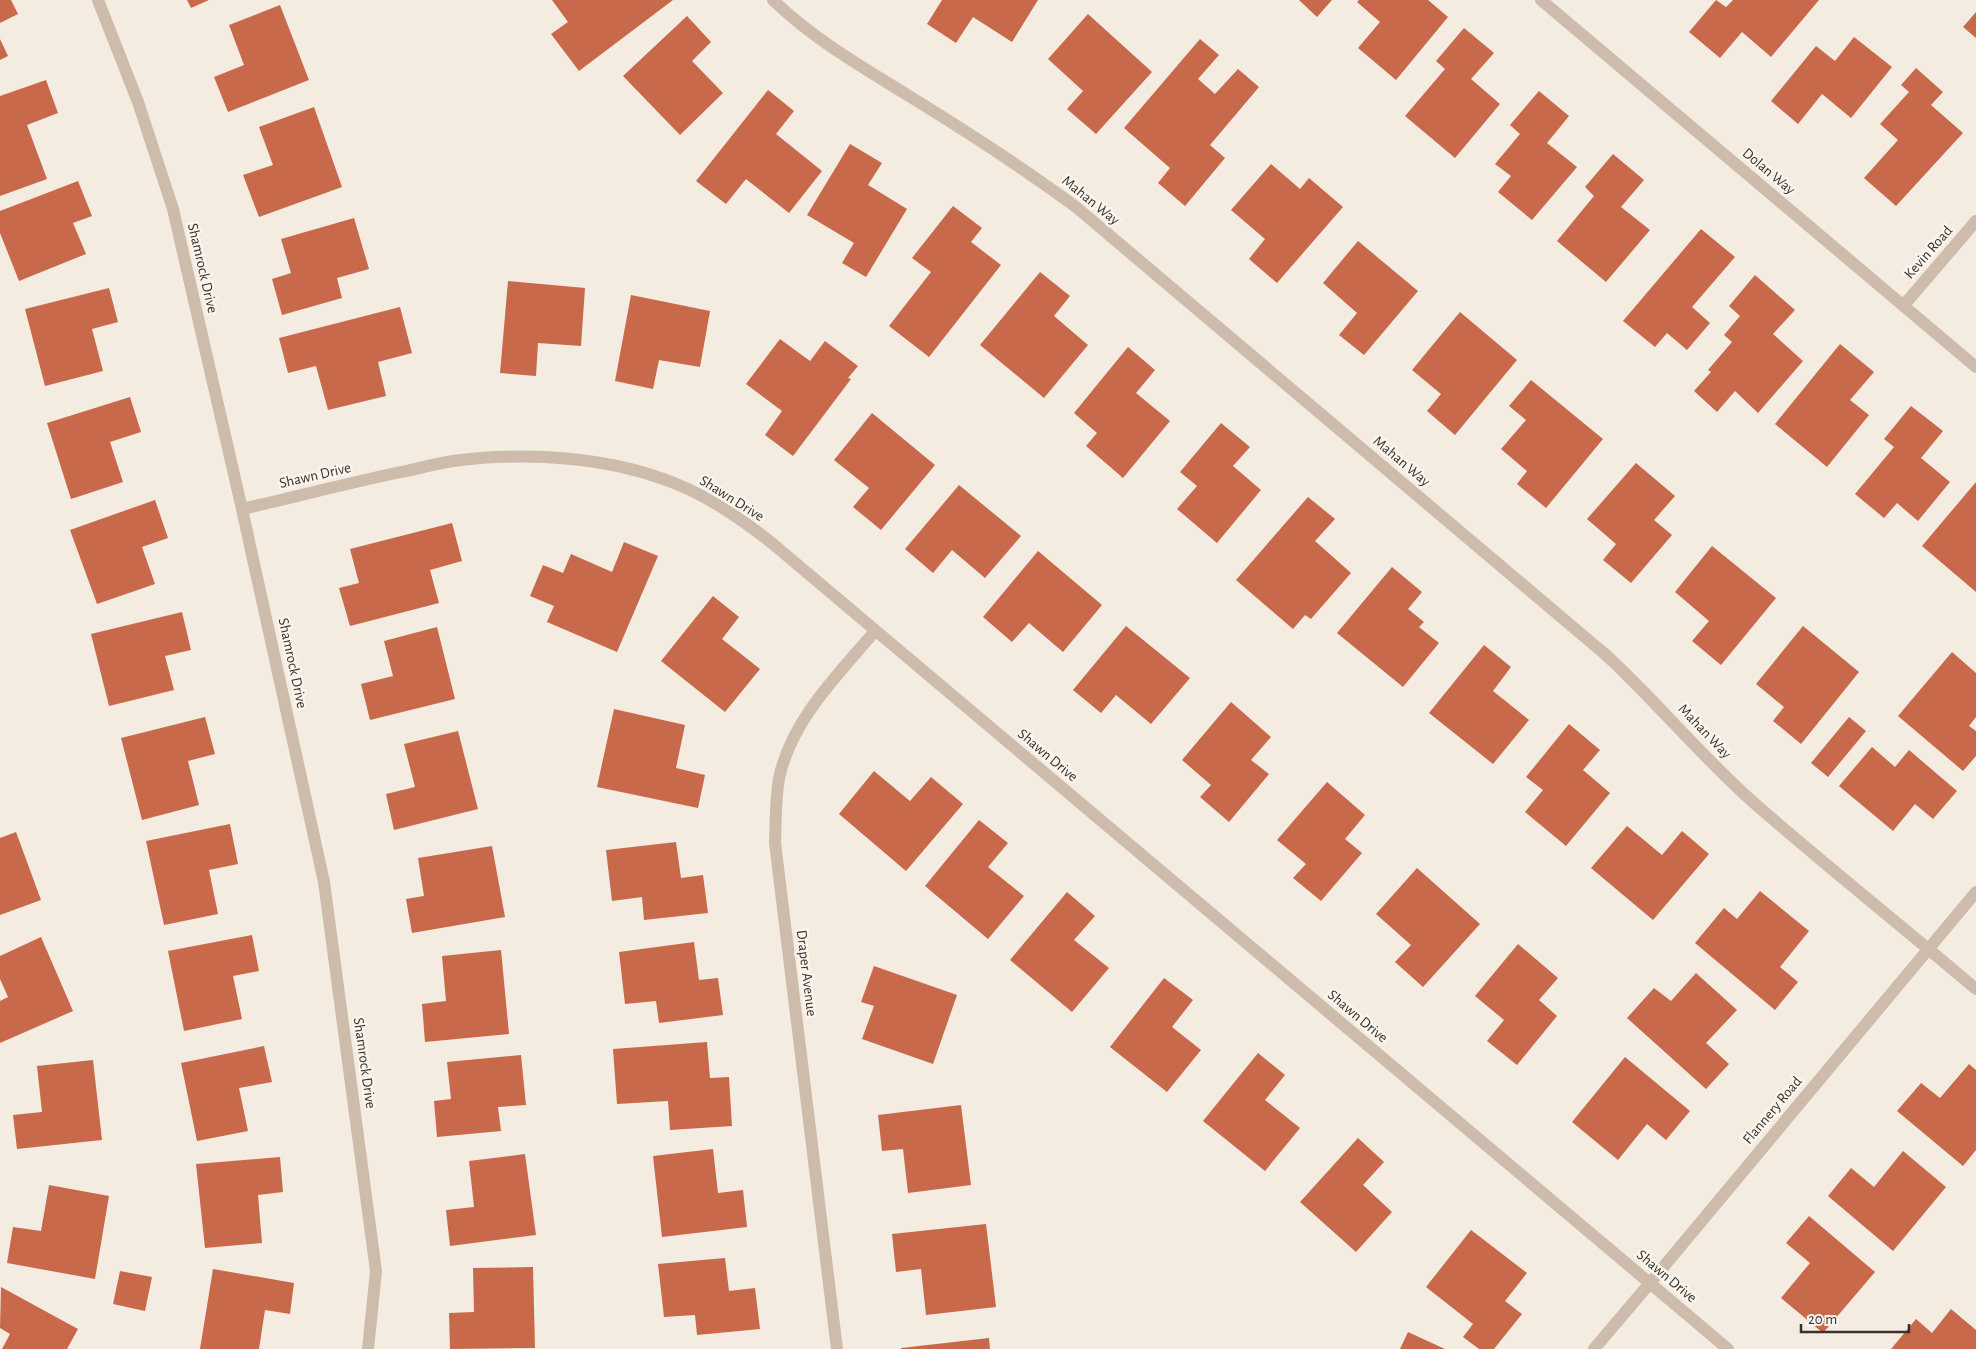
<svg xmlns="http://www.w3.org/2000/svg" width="1976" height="1349" font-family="'Alegreya Sans',sans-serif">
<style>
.building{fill:#c8694b}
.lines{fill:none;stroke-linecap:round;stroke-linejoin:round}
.minor{stroke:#cdbbac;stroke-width:12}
.tertiary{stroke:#cdbbac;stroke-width:12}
.labels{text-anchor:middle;stroke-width:5;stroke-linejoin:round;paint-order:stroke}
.street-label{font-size:15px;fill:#3b302b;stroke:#fbf5ee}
</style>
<rect width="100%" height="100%" fill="#f4ebe1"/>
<path class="building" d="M0,0H11L18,14L0,23Z
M187,0H209L191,8Z
M552,0H673L579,71L551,34L568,22Z
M942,0H1038L1012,42L973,17L956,43L927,24Z
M1299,0H1332L1317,17Z
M1359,0H1428L1448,17L1396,80L1358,48L1380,22L1357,2Z
M1716,0L1726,7L1733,0H1819L1771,57L1742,32L1720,58L1689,32Z
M280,5L309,80L228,112L214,77L244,65L229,25Z
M1976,12V38L1963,27Z
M1088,14L1152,72L1096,134L1067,109L1083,91L1048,59Z
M687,16L711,42L692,61L723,93L680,135L623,76Z
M1464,28L1494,53L1471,79L1500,104L1455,158L1405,116L1445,69L1436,61Z
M1854,37L1892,67L1851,118L1822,94L1798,124L1771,101L1816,46L1835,61Z
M0,39L8,56L0,60Z
M1200,39L1219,55L1198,79L1215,94L1238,69L1259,87L1210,145L1225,158L1185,206L1158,183L1170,168L1124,128Z
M1916,68L1943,92L1931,105L1963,133L1896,206L1864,178L1898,140L1880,124L1909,92L1901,85Z
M46,80L58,113L27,125L47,179L0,196V96Z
M768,90L794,111L776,134L822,171L789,213L746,179L726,204L696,181Z
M1539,91L1569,116L1547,143L1577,167L1532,220L1498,192L1511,176L1495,164L1520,134L1510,125Z
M314,107L342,187L259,217L243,175L273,165L259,127Z
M850,144L882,163L868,185L907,209L866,277L842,263L854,243L807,215Z
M1613,154L1644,180L1621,207L1650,230L1606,282L1557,241L1594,196L1585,187Z
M1271,164L1300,189L1309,178L1343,207L1277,283L1249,259L1265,239L1231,210Z
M78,181L92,216L73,223L86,254L19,281L0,233V211Z
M953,206L982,228L971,242L1001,265L929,357L889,326L931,272L912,258Z
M354,218L369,269L337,278L342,298L282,315L272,279L291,273L281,239Z
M1701,229L1735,257L1692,307L1710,323L1687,350L1667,333L1655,347L1623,321Z
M1358,241L1418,291L1364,355L1339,335L1357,313L1323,283Z
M1040,272L1070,296L1054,316L1088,345L1044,398L980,345Z
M1755,275L1795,310L1773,334L1803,361L1758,413L1735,391L1717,412L1694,391L1711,372L1708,370L1732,342L1724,335L1740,316L1729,306Z
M508,281L585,288L581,346L538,343L536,376L500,373Z
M109,288L118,322L92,329L103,371L45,386L25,309Z
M631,295L710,311L700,367L659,360L653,389L615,381Z
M400,307L412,353L378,362L386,396L328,410L316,366L288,373L279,338Z
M1460,312L1517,360L1455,435L1427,411L1441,394L1412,370Z
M780,339L810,361L825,341L858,366L848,378L851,379L793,456L765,435L782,411L746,384Z
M1840,344L1874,372L1850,400L1869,415L1827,467L1775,424Z
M1128,347L1155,370L1136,393L1170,421L1123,478L1086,446L1097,433L1074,413Z
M1531,380L1603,439L1546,508L1517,484L1527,471L1501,449L1526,420L1509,406Z
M130,397L141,432L110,442L123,482L71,499L47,423Z
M1911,406L1943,431L1921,458L1950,482L1918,521L1897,503L1884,518L1855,494L1894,447L1884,439Z
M872,413L935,465L881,530L853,507L869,488L834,460Z
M1221,423L1250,447L1233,466L1261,490L1217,543L1177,509L1197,486L1180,472Z
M1636,463L1675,496L1654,520L1672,535L1631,583L1603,560L1616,544L1587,519Z
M1976,482V592L1922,546Z
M959,485L1021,536L985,578L952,550L933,573L905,549Z
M1308,497L1335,519L1315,541L1351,573L1311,619L1305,615L1293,629L1236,580Z
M155,500L168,538L142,547L155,584L97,604L70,530Z
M452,523L462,561L430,570L439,603L350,626L339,588L359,583L350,549Z
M624,542L658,556L617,652L547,622L554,606L530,596L543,565L563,573L571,554L612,572Z
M1712,546L1776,598L1721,665L1692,641L1709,621L1675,592Z
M1038,551L1102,605L1063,652L1029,623L1012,642L983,617Z
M1392,567L1422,592L1408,609L1424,622L1419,627L1439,643L1403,687L1337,633Z
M713,596L739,617L722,639L760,669L725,712L661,661Z
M182,612L191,650L165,656L174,690L109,706L91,634Z
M1126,626L1190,678L1151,724L1116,695L1101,713L1073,690Z
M1803,626L1859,672L1801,744L1773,721L1784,707L1756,684Z
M437,627L455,699L370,720L361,684L393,676L384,641Z
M1484,645L1511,667L1493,691L1529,720L1493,764L1429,713Z
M1952,652L1976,673V717L1969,726L1976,731V756L1963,771L1898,716Z
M1231,702L1271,737L1251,760L1269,774L1229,822L1200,797L1211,785L1182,760Z
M614,709L685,725L676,768L705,775L698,808L597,787Z
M205,717L215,754L188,761L199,805L142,820L121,738Z
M1849,717L1866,731L1828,777L1811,763Z
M1569,724L1600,750L1583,770L1610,793L1566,846L1525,812L1543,790L1526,777Z
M458,731L478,809L394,830L386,794L415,787L404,744Z
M1872,747L1895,767L1909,750L1957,791L1933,819L1915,804L1893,831L1839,786Z
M874,771L910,801L931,777L963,804L906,871L839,814Z
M1327,782L1365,815L1345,839L1362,853L1321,901L1293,878L1306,864L1277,840Z
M979,820L1008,843L988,867L1024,896L988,939L925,886Z
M230,824L238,864L209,870L218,914L164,925L146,841Z
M1627,826L1662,855L1682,831L1709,854L1653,920L1591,868Z
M16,832L41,900L0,915V838Z
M676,842L681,878L703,875L708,913L644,920L642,897L612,901L606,850Z
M492,846L505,917L412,933L406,899L424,896L418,858Z
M1417,868L1480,924L1423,987L1395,962L1411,945L1376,914Z
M1760,891L1809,931L1780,967L1798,982L1775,1010L1695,943L1724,908L1737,919Z
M1067,892L1095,916L1074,940L1109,968L1072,1012L1010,960Z
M252,935L259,971L233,976L242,1019L184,1031L168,951Z
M41,937L73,1011L0,1043V1001L8,997L0,979V956Z
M694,942L699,980L718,978L723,1015L659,1023L656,1001L625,1004L619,952Z
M1518,944L1558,978L1539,1000L1557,1016L1517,1065L1487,1041L1504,1020L1475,996Z
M501,950L509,1034L425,1042L422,1004L446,1001L442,956Z
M874,966L957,995L933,1064L862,1039L874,1006L861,1002Z
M1696,973L1737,1010L1706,1043L1729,1064L1706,1089L1627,1018L1654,988L1671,1001Z
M1164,978L1193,1000L1172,1027L1201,1050L1167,1092L1110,1047Z
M707,1042L710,1078L729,1077L732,1126L670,1130L668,1101L617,1104L613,1049Z
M264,1046L272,1082L239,1088L248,1131L197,1141L181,1063Z
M1258,1053L1285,1075L1265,1100L1300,1128L1265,1171L1203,1121Z
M521,1055L526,1105L498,1107L501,1131L437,1137L434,1101L451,1099L447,1062Z
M1625,1057L1690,1111L1666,1140L1647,1124L1618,1160L1572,1122Z
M93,1060L102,1140L17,1149L13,1115L42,1112L37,1066Z
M1969,1064L1976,1070V1150L1963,1166L1897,1111L1921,1083L1940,1098Z
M961,1105L971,1185L908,1193L903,1149L882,1151L878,1115Z
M1358,1138L1384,1162L1363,1185L1392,1212L1356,1252L1300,1202Z
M713,1149L718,1193L743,1190L747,1227L662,1237L653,1156Z
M1903,1151L1946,1187L1893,1251L1828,1196L1851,1168L1874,1187Z
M525,1154L536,1235L450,1246L446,1210L474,1207L469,1161Z
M280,1157L283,1192L258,1195L262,1243L205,1248L196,1164Z
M49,1185L109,1196L95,1279L7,1263L13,1227L41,1231Z
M1809,1216L1875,1272L1823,1333L1781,1298L1810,1263L1786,1243Z
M986,1224L996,1307L926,1315L921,1269L896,1272L892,1234Z
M1471,1230L1527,1273L1505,1301L1522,1314L1494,1349H1479L1463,1337L1473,1324L1426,1287Z
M725,1258L729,1291L755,1288L760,1329L697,1335L695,1315L664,1317L658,1264Z
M533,1267L535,1348L450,1349L449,1313L474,1312L473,1268Z
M213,1269L294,1283L290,1314L265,1310L259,1349H200Z
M120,1271L152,1277L145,1311L113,1304Z
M1,1287L78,1329L67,1349H2L10,1334L0,1328Z
M1951,1309L1976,1330V1349H1891L1916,1319L1932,1333Z
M1408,1332L1445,1349H1400Z
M989,1338L990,1349H901V1348Z"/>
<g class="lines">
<path class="minor" d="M773,0C813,39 861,66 909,96C966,131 1022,167 1076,207L1606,655C1657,702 1701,756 1753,802C1826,866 1902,926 1976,989
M1541,0L1976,367
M1904,305L1976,221
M242,509L324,882L376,1271L368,1349
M837,1349L775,843C776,820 775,796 780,774C794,717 839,674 875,631
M1594,1349L1650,1283"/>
<path class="tertiary" d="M98,0L138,102L173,209L242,509C295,497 348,483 401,472C421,468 441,462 461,460C529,452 609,457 674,483C710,497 743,520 773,544L1728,1349
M1650,1283L1976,892"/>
</g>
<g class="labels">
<g class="street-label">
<text transform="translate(1769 171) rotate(40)" y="5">Dolan Way</text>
<text transform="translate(1091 200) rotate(39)" y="5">Mahan Way</text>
<text transform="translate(1928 252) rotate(-49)" y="5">Kevin Road</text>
<text transform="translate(203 268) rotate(77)" y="5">Shamrock Drive</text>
<text transform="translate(1402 461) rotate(40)" y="5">Mahan Way</text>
<text transform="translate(315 475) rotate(-13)" y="5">Shawn Drive</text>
<text transform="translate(732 498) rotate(32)" y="5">Shawn Drive</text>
<text transform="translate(293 663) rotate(78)" y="5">Shamrock Drive</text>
<text transform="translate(1705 731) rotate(46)" y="5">Mahan Way</text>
<text transform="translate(1048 755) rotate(40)" y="5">Shawn Drive</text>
<text transform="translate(807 973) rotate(83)" y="5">Draper Avenue</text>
<text transform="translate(1358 1016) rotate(40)" y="5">Shawn Drive</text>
<text transform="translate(365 1063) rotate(82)" y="5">Shamrock Drive</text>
<text transform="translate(1772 1110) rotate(-50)" y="5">Flannery Road</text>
<text transform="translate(1667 1276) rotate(40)" y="5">Shawn Drive</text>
</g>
</g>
<path d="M1801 1324v8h108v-8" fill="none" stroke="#3b302b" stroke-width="2.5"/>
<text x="1808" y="1324" font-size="15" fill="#3b302b" stroke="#fbf5ee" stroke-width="4" paint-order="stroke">20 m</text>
</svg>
